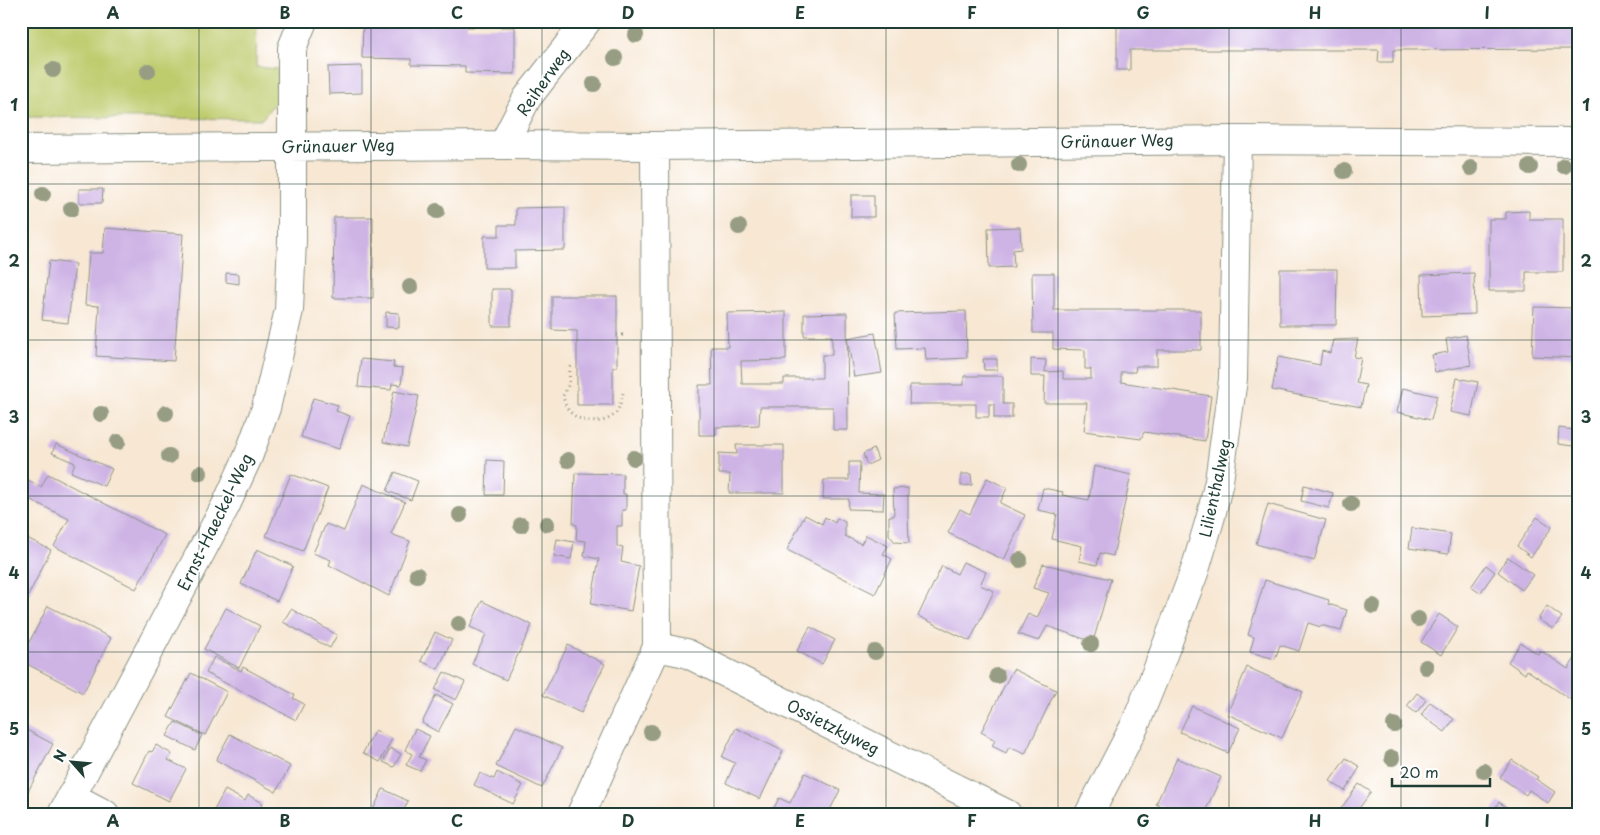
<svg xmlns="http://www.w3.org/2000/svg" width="1600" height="835" font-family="'Playpen Sans',sans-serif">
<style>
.green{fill:#bfcc6e;stroke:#6f8451}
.building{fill:#ceb3e5}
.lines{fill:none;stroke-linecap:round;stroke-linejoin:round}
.minor-casing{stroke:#8b9284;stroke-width:30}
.path{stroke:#8b9284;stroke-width:3;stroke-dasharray:1 4;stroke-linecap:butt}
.minor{stroke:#fff;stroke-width:28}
.tree{fill:#969d83}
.grid{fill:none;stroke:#1f3d34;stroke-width:1;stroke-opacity:0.55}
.labels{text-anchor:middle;stroke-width:4;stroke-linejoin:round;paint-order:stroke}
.street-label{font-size:16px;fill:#1f3d34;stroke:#fff}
.neatline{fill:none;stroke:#1f3d34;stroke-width:2}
.grid-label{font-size:16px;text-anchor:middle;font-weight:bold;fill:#1f3d34}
</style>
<rect width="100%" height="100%" fill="#fff"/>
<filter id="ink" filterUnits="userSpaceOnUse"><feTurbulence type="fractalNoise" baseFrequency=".02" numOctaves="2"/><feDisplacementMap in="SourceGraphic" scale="10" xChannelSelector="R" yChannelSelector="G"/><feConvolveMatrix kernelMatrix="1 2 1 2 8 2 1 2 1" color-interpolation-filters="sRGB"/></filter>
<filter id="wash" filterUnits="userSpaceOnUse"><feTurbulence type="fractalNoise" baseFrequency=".0096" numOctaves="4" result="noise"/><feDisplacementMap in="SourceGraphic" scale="20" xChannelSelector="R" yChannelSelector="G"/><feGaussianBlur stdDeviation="1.12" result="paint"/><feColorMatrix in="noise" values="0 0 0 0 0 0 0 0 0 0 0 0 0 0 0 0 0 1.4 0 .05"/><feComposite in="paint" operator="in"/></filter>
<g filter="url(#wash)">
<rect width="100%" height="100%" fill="#f7e7d3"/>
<path class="green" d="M21,21H257L256,67L278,69L279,97L262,119L21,117Z"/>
<g id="blocks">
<path class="building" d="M363,21H467V27H515V74L465,73V66L411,65V59L362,58Z
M1129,21H1579V49L1393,50V62H1378L1379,50H1130V70H1117V27H1129Z
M362,66V93L329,94L328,67Z
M79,189H103L102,203H79Z
M851,195H874V217H851Z
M565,207V250L515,251V268H484V236H499V225H516V208Z
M1529,211V219H1563V272H1526V291H1489V219H1506V212Z
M334,217H373V298H333Z
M1020,227L1021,249L1013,250L1014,267L989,268L988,228Z
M105,228L183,234L174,361L96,356L99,306L85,305L89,253H103Z
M49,261L75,264L68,323L42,320Z
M1280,269H1337L1336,325H1280Z
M226,273L239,274V284L226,282Z
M1032,273H1054V310H1201V350H1157V366H1136L1135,372H1121V382L1211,396L1205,441L1144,432L1141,439L1084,431L1087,403H1044L1045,376H1031V359L1046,360L1045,372L1063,371V379H1091V369H1085V350L1053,349V333H1033Z
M1474,273L1475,314L1422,316L1421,275Z
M492,289H511V326H492Z
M552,296H617V367H613V405H577V331L552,330Z
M1534,307L1579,308V358L1532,356Z
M966,311L967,358L926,360L925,348L897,349L895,313Z
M386,312L399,313V328L386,327Z
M786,312V360L741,361L742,384H784V378H822V355H832V336H804V314L847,313L848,430H833V407H760L759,425L716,427V435H699V385H712L711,347H728L727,313Z
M875,333L882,373L854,377L847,338Z
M1466,335L1471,365L1435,372L1432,355L1448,352L1446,339Z
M1358,339L1354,357L1361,358L1356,383L1366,385L1361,407L1272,390L1278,357L1320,365L1322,351L1330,353L1333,340Z
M361,359L394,362L393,367L403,368L401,385L392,384L391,390L358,387Z
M983,359H997V370H984Z
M964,376H1003V404H1012V418H994V404H989V417H976V404H909L910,385H964Z
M1457,378L1478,382L1471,416L1450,412Z
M1403,388L1437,396L1431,420L1397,412Z
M394,391L419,396L407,447L383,442Z
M313,398L338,405L336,411L350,416L339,449L301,437Z
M1559,428L1575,430L1573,446L1558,444Z
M56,444L112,469L104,486L71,472L75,463L52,453Z
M736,445H784V493H729L730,474H719V453L737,454Z
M874,449L878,460L867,465L863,454Z
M487,460L504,461L503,495H486Z
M849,462H860L859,493L884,494L883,510L848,509L849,499H823L824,480H849Z
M1094,466L1131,475L1113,556L1100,553L1097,565L1079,561L1082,546L1052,539L1057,514L1038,510L1043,488L1063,492L1062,495L1089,500Z
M395,472L418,481L411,500L387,491Z
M575,473L623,474V494H626V510H622V526H617V546L623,547L621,562L639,566L631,611L591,604L599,559L584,556L586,541L576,540L577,525L573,524Z
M48,474L165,535L136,589L54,546L69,519L21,495V476L41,487Z
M291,474L328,488L303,551L266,536Z
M961,474H971L972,485L961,486Z
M987,478L1007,488L1000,503L1025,515L1004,560L948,533L960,509L970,514Z
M363,484L405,502L391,534L410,541L389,596L329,565L331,560L313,553L326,524L344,531Z
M1304,485L1333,493L1329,508L1301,501Z
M908,488V515L909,543L895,542L889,535V516H894L893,489Z
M1268,504L1326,520L1314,561L1256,544Z
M805,515L822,524L825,517L835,523L837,518L845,522V536L861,544L866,535L888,546L883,554L892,559L875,594L787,550Z
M1537,517L1552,527L1531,557L1517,546Z
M1412,528L1451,534L1448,554L1409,548Z
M21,535L51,550L28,596L21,592Z
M557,539L574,542L571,559L554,556Z
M257,549L293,566L277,601L241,584Z
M1508,557L1533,575L1522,590L1498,572Z
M963,562L986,572L980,585L994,591L970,641L918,616L942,566L957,574Z
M1043,564L1111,579L1093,642L1047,626L1039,641L1018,634L1028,614L1037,618L1049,593L1033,588Z
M1486,565L1495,572L1480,593L1471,587Z
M1265,580L1329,600L1328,604L1347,610L1341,631L1321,625V627L1308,623L1299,651L1280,645L1275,659L1250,652L1254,637L1248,635Z
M482,601L532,625L506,680L472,664L486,634L470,627Z
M48,606L111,638L83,693L21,661V658Z
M1547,606L1562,617L1553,629L1538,619Z
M226,608L260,626L239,668L204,649Z
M291,609L337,635L330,648L283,622Z
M1439,614L1458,627L1441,655L1421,642Z
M810,627L835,640L822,664L797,651Z
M435,632L452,640L438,669L421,661Z
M1521,643L1538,654L1540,650L1568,669L1576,657L1579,659V695L1574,702L1527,670L1525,674L1508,662Z
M568,645L605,664L581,713L543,695Z
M214,657L241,671L243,667L295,695L293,698L304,704L296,720L206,673Z
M1247,667L1303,692L1282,738L1227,714Z
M1013,669L1056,690L1025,754L1009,747L1006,753L992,746L995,740L981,732Z
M444,672L465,682L456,700L435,690Z
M191,673L227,692L205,735L168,717Z
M1417,693L1426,700L1416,713L1407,706Z
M436,695L453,704L438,732L422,723Z
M1430,702L1454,719L1445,732L1421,715Z
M1192,706L1240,728L1228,753L1180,732Z
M175,722L202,735L195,750L167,736Z
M516,726L562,748L542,788L496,766Z
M21,727L53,744L24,799L21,798Z
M736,728L783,751L760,799L726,783L735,763L722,757Z
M415,729L430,736L419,757L426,760L420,771L406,765L412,754L405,750Z
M375,730L392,739L380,762L363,753Z
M230,734L290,766L276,792L216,760Z
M156,745L172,754L168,760L186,769L169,801L133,783L149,751L152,752Z
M390,748L401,754L394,767L383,762Z
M1177,758L1221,777L1204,814H1177L1156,804Z
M1346,758L1360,767L1345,791L1330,781Z
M1512,760L1538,777L1536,779L1555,792L1548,803L1529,790L1526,795L1500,777Z
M497,772L523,785L513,804L474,785L480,773L494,779Z
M805,773L840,790L828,814H771L779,798L790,803Z
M1359,784L1371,792L1355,814H1342L1339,811Z
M383,789L408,801L402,814H371Z
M225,790L245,801L248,795L263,803L257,814H212Z
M1499,802L1516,814H1491Z
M483,809L493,814H481Z"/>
</g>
</g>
<g filter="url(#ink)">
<use href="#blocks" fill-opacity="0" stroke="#8b9284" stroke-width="1"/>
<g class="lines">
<defs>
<path id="minor" d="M503,145L527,98L587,21
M21,149L503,145L655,146L1237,140L1579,142
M657,647L686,653L1007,814
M71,796L105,814
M62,814L226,505L248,457L266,408L289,310L292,240V48L303,21
M581,814L657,647L655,146
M1089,814L1135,725L1158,668L1195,570L1211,516L1219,481L1233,379L1237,140"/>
</defs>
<use href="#minor" class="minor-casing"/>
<path class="path" d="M617,335H625
M570,366L569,384L563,396C564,401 566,407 569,411C580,423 603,426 615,414C620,409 621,399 623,393"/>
<use href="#minor" class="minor"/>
</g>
<g class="tree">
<circle cx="636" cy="35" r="8"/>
<circle cx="615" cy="58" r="8"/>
<circle cx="53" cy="70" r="8"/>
<circle cx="148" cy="71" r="8"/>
<circle cx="594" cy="84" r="8"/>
<circle cx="1019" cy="165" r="8"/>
<circle cx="1564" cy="166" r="8"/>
<circle cx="1530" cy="167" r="8"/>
<circle cx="1471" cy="168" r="8"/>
<circle cx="1344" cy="171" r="8"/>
<circle cx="43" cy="194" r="8"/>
<circle cx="71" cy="209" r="8"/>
<circle cx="437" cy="211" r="8"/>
<circle cx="739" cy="227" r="8"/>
<circle cx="410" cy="287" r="8"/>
<circle cx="166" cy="413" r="8"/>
<circle cx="101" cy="414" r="8"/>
<circle cx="118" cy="442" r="8"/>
<circle cx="169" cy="456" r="8"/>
<circle cx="634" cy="458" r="8"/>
<circle cx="568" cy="460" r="8"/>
<circle cx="200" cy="473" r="8"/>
<circle cx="1351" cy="504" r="8"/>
<circle cx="460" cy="515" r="8"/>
<circle cx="547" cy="524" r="8"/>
<circle cx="521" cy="525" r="8"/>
<circle cx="1020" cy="560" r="8"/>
<circle cx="417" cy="575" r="8"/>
<circle cx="1373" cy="606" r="8"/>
<circle cx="1418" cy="619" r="8"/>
<circle cx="459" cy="624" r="8"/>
<circle cx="1091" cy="644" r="8"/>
<circle cx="875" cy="652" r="8"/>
<circle cx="1426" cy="667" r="8"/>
<circle cx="997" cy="676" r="8"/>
<circle cx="1394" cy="725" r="8"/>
<circle cx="651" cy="732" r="8"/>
<circle cx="1392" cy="758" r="8"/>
<circle cx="1484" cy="771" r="8"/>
</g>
</g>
<path class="grid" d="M199,21V814M371,21V814M542,21V814M714,21V814M886,21V814M1058,21V814M1229,21V814M1401,21V814M21,184H1579M21,340H1579M21,496H1579M21,652H1579"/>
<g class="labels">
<g class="street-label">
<text transform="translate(543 82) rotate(-55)" y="6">Reiherweg</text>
<text transform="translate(1117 141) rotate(-1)" y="6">Grünauer Weg</text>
<text transform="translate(338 146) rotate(-1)" y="6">Grünauer Weg</text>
<text transform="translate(1215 488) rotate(-78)" y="6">Lilienthalweg</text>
<text transform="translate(215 522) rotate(-64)" y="6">Ernst-Haeckel-Weg</text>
<text transform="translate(833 727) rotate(27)" y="6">Ossietzkyweg</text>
</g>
</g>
<rect width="1600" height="835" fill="none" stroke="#fff" stroke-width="55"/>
<g transform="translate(72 762) rotate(297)" stroke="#ffffff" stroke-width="4" paint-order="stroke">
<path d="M0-4L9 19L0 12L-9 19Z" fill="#1f3d34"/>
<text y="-8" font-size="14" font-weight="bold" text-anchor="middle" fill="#1f3d34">N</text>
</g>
<path d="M1392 778v8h98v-8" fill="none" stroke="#1f3d34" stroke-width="2.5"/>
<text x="1400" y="778" font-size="15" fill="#1f3d34" stroke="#ffffff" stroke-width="4" paint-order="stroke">20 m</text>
<rect x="28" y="28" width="1544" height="780" class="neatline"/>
<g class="grid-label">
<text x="113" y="19">A</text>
<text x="285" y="19">B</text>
<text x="457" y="19">C</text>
<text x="628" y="19">D</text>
<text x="800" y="19">E</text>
<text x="972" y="19">F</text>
<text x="1143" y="19">G</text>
<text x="1315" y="19">H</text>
<text x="1487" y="19">I</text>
<text x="14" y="111">1</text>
<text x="1586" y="111">1</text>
<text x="14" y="267">2</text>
<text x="1586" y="267">2</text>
<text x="14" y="423">3</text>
<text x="1586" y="423">3</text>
<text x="14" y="579">4</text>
<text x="1586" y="579">4</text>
<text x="14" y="735">5</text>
<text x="1586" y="735">5</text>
<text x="113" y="827">A</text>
<text x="285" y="827">B</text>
<text x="457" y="827">C</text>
<text x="628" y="827">D</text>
<text x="800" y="827">E</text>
<text x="972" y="827">F</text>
<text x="1143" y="827">G</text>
<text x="1315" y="827">H</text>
<text x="1487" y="827">I</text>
</g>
</svg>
